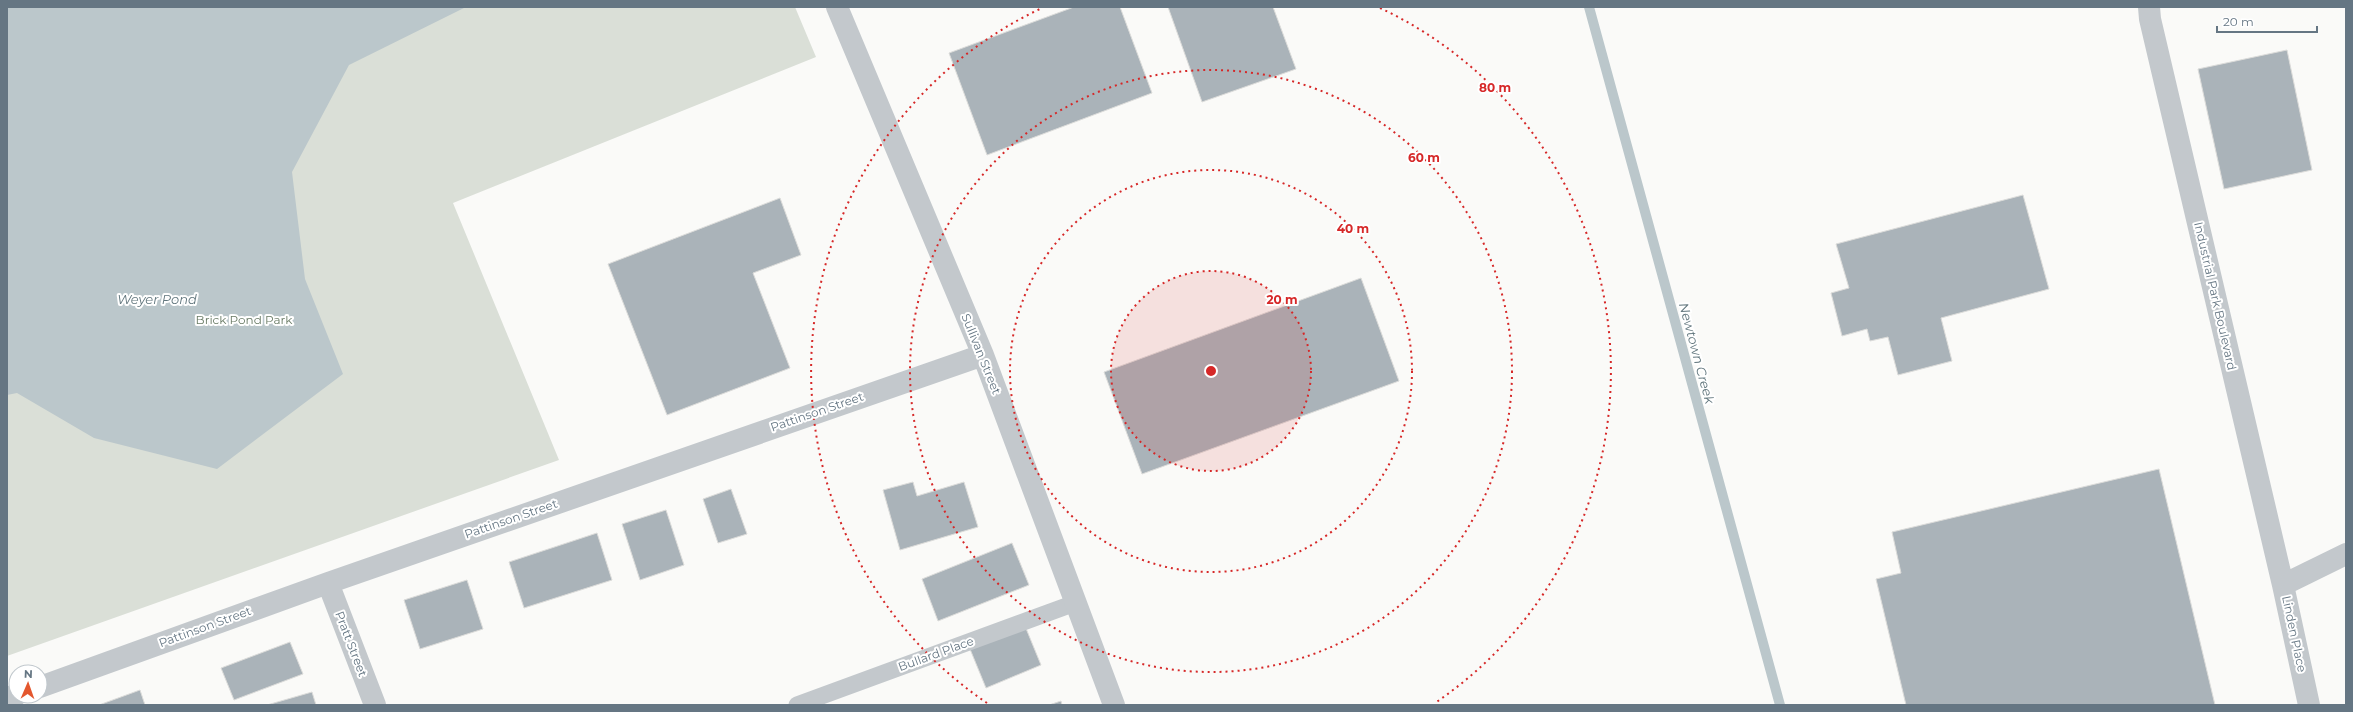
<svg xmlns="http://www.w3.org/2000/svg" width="2353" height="712" font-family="Montserrat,sans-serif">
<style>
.green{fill:#dadfd7}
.water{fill:#bbc7cb}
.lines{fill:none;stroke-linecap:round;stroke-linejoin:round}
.stream{stroke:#bbc7cb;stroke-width:10}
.building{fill:#aab3b9;stroke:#dcdcda}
.lane{stroke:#c3c8cc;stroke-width:17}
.street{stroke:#c3c8cc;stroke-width:22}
.ring{fill:none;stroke:#d62828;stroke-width:2;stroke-dasharray:2 4}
.labels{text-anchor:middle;stroke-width:4;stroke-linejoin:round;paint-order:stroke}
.street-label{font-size:12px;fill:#657683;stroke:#fff}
.park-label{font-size:12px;fill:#687a64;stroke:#fff}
.water-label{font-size:13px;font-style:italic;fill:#60757c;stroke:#fff}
.centre{fill:#d62828;stroke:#fff;stroke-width:2}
.ring-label{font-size:12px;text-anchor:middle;font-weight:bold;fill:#d62828;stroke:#fff;stroke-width:4;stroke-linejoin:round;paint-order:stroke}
</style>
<rect width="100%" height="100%" fill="#fafaf8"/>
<path class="green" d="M7,7H795L816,57L453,203L559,460L7,656Z"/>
<path class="water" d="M7,7H466L349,65L292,172L305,279L343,374L217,469L94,438L17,393L7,395Z"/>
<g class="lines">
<path class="stream" d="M1589,7L1780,705"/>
</g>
<path class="building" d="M1074,7H1120L1152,93L987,155L949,53Z
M1168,7H1273L1296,69L1202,102Z
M2287,50L2312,170L2224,189L2198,69Z
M2023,195L2049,289L1941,318L1952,361L1898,375L1888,337L1870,341L1867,329L1842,336L1831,293L1849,288L1836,244Z
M780,198L801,255L753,273L790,368L667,415L608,264Z
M1361,278L1399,381L1142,474L1104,372Z
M2159,469L2215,705H1906L1876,579L1901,573L1892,532Z
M913,482L917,496L964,482L978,527L900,550L883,490Z
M731,489L747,534L718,543L703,499Z
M666,510L684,565L640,580L622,524Z
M597,533L612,580L524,608L509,562Z
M1012,543L1029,585L938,621L922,579Z
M467,580L483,629L420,649L404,600Z
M1025,626L1041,665L986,688L970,649Z
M290,642L303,674L234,700L221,668Z
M140,690L145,705H99Z
M312,692L316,705H267Z
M1061,701L1062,705H1049Z"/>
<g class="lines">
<path class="lane" d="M797,705L1075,603"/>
<path class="street" d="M837,7L983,355L1114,705
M2149,7L2150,19L2283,585
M328,583L375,705
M40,687L328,583L983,355
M7,698L16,695
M2309,705L2283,585L2346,554"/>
</g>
<circle cx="1211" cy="371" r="100" fill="#d62828" fill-opacity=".12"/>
<g class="ring">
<circle cx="1211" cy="371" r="100"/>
<circle cx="1211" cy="371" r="201"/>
<circle cx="1211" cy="371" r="301"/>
<path d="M987 703A401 401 0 0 1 1042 8M1380 8A401 401 0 0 1 1435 703"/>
</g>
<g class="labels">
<g class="street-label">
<text transform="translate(2215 296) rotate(77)" y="4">Industrial Park Boulevard</text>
<text transform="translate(981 354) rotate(68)" y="4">Sullivan Street</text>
<text transform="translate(817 412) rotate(-19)" y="4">Pattinson Street</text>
<text transform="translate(511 519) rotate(-19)" y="4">Pattinson Street</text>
<text transform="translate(205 627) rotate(-20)" y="4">Pattinson Street</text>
<text transform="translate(2294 634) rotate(78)" y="4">Linden Place</text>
<text transform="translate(351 644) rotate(69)" y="4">Pratt Street</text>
<text transform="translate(936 654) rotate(-20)" y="4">Bullard Place</text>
</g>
<g class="park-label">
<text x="244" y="324">Brick Pond Park</text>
</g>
<g class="water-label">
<text x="157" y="304">Weyer Pond</text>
<text transform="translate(1697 353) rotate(75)" y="5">Newtown Creek</text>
</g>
</g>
<circle cx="1211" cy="371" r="6" class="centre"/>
<g class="ring-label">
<text x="1495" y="92">80 m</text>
<text x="1424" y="162">60 m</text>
<text x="1353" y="233">40 m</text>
<text x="1282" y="304">20 m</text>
</g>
<rect width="2353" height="712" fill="none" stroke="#657683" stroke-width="16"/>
<g transform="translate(28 684) rotate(2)"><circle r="19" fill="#ffffff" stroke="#c1c8cd"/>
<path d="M0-3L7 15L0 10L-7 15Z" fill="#e4572e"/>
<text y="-6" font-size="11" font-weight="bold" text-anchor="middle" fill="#657683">N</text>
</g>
<path d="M2217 26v6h100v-6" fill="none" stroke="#657683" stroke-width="2"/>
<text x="2223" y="26" font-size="12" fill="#657683" stroke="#ffffff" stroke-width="3" paint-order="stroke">20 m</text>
</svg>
